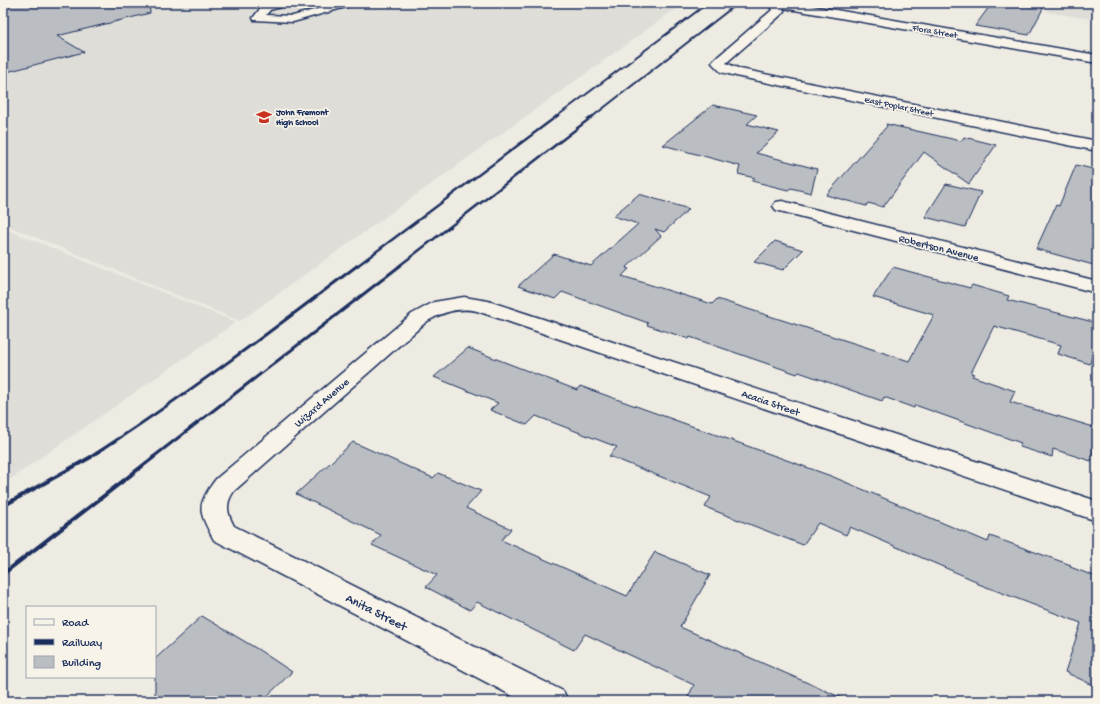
<svg xmlns="http://www.w3.org/2000/svg" width="1100" height="704" font-family="'Gochi Hand',sans-serif">
<style>
.built{fill:#deddd8}
.building{fill:#babdc2;stroke:#1b2f5e}
.lines{fill:none;stroke-linecap:round;stroke-linejoin:round}
.service-casing{stroke:#1b2f5e;stroke-width:3}
.minor-casing{stroke:#1b2f5e;stroke-width:3}
.service{fill:#f7f3e8;fill-rule:evenodd}
.minor{fill:#f7f3e8;fill-rule:evenodd}
.rail-far3{stroke:#1b2f5e;stroke-width:2}
.rail-far2{stroke:#1b2f5e;stroke-width:2.5}
.rail-far1{stroke:#1b2f5e;stroke-width:3}
.rail{stroke:#1b2f5e;stroke-width:4}
.labels{text-anchor:middle;stroke-width:3.5;stroke-linejoin:round;paint-order:stroke}
.far-street-label{font-size:9px;fill:#1b2f5e;stroke:#f7f3e8}
.far-poi-label{font-size:9px;font-weight:bold;fill:#1b2f5e;stroke:#f7f3e8;text-anchor:start}
.street-label{font-size:11px;fill:#1b2f5e;stroke:#f7f3e8}
.near-street-label{font-size:13px;fill:#1b2f5e;stroke:#f7f3e8}
</style>
<rect width="100%" height="100%" fill="#eeebe2"/>
<filter id="ink" filterUnits="userSpaceOnUse"><feTurbulence type="fractalNoise" baseFrequency=".025" numOctaves="2"/><feDisplacementMap in="SourceGraphic" scale="8" xChannelSelector="R" yChannelSelector="G"/><feConvolveMatrix kernelMatrix="1 2 1 2 8 2 1 2 1" color-interpolation-filters="sRGB"/></filter>
<g filter="url(#ink)">
<path class="built" d="M3,3H684L240,321L3,224Z
M1052,3H1097V20L1047,12Z
M3,228L236,322L3,484Z"/>
<path class="building" d="M3,3H149L150,13L57,36L84,52L3,73Z
M992,3H1046L1029,35L975,26Z
M713,105L757,115L747,124L779,132L756,153L817,169L811,193L791,188L788,190L752,181L755,178L738,174L740,166L663,145Z
M886,124L961,141L964,137L996,145L969,184L924,152L883,207L868,203L866,206L826,195L887,126Z
M1076,165L1097,170V266L1036,249L1056,205L1059,206Z
M946,184L981,192L965,227L925,217Z
M639,194L689,209L664,232L655,229L661,236L626,268L629,269L622,276L712,304L717,299L909,361L934,315L873,297L893,267L970,288L972,285L1009,296L1007,300L1097,323V335L1090,364L1058,354L1061,345L994,326L971,373L974,374L972,376L1015,391L1010,402L1097,428L1091,461L1053,449L1052,457L1020,447L1021,443L915,405L914,408L884,397L882,401L799,372L797,374L690,337L689,339L647,325L648,323L562,292L555,299L518,286L554,254L591,266L638,224L613,216Z
M775,241L803,250L783,270L754,262Z
M468,348L577,390L580,386L831,476L988,542L990,536L1071,565L1070,567L1097,577V687L1065,672L1081,623L976,583V581L850,527L846,535L818,523L803,545L705,507L711,497L609,456L617,447L536,416L527,425L490,410L498,403L434,377Z
M353,442L433,478L438,473L481,491L466,508L511,529L501,540L627,596L655,552L710,575L680,627L849,701H686L694,685L585,634L574,650L477,602L470,610L426,587L437,575L372,545L381,535L296,494Z
M202,616L259,650L292,672L262,701H155V659Z"/>
<g class="lines">
<defs>
<path id="service" d="M272,3H289L288,5L270,10L266,15L293,16L338,3H354L353,5L293,22L254,20L253,18L262,6Z"/>
<path id="minor" d="M768,3H795L1097,55V63L783,8L784,11L782,14L726,63L740,69L1097,141V151L740,77L721,72L712,63L714,60L772,10Z
M782,201L1097,281V293L776,210L773,206L776,202Z
M464,297L488,301L1097,501V521L477,311C458,307 443,312 426,322L234,491C225,504 227,513 234,526L563,691L568,701H522L214,540C199,512 195,506 216,479L412,314L434,302Z"/>
</defs>
<use href="#service" class="service-casing"/>
<use href="#minor" class="minor-casing"/>
<use href="#service" class="service"/>
<use href="#minor" class="minor"/>
<path class="rail-far3" d="M556,117L708,3
M592,117L738,3"/>
<path class="rail-far2" d="M357,266L557,116
M399,266L593,116"/>
<path class="rail-far1" d="M89,458C182,398 270,332 358,265
M152,458L401,265"/>
<path class="rail" d="M3,506L91,457
M3,574L154,457"/>
</g>
</g>
<defs>
<symbol id="school-bare" viewBox="-9 -9 18 18"><path d="M0-5L7-2L0 1L-7-2ZM-4 1L0 2.5L4 1V4Q0 6-4 4Z" fill="#c8321e" stroke="#f7f3e8" stroke-width="2.5" paint-order="stroke"/></symbol>
</defs>
<g fill-rule="evenodd">
<use href="#school-bare" x="253" y="106" width="22" height="22"/>
</g>
<g class="labels">
<g class="far-street-label">
<text transform="translate(935 31) rotate(10)" y="3">Flora Street</text>
<text transform="translate(899 106) rotate(12)" y="3">East Poplar Street</text>
</g>
<g class="far-poi-label">
<text x="276" y="115">John Fremont<tspan x="276" dy="10">High School</tspan></text>
</g>
<g class="street-label">
<text transform="translate(939 247) rotate(14)" y="4">Robertson Avenue</text>
<text transform="translate(321 402) rotate(-41)" y="4">Wizard Avenue</text>
<text transform="translate(771 402) rotate(19)" y="4">Acacia Street</text>
</g>
<g class="near-street-label">
<text transform="translate(377 611) rotate(27)" y="5">Anita Street</text>
</g>
</g>
<rect width="1100" height="704" fill="none" stroke="#f7f3e8" stroke-width="16"/>
<rect x="8" y="8" width="1084" height="688" fill="none" stroke="#1b2f5e" stroke-width="1.5" filter="url(#ink)"/>
<rect x="26" y="606" width="130" height="72" fill="#f7f3e8" stroke="#9fa5b1"/>
<rect x="34" y="619" width="20" height="6" fill="#f7f3e8" stroke="#9fa5b1"/>
<text x="62" y="626" font-size="12" fill="#1b2f5e">Road</text>
<rect x="34" y="639" width="20" height="6" fill="#1b2f5e" stroke="#9fa5b1"/>
<text x="62" y="646" font-size="12" fill="#1b2f5e">Railway</text>
<rect x="34" y="656" width="20" height="12" fill="#babdc2" stroke="#9fa5b1"/>
<text x="62" y="666" font-size="12" fill="#1b2f5e">Building</text>
</svg>
